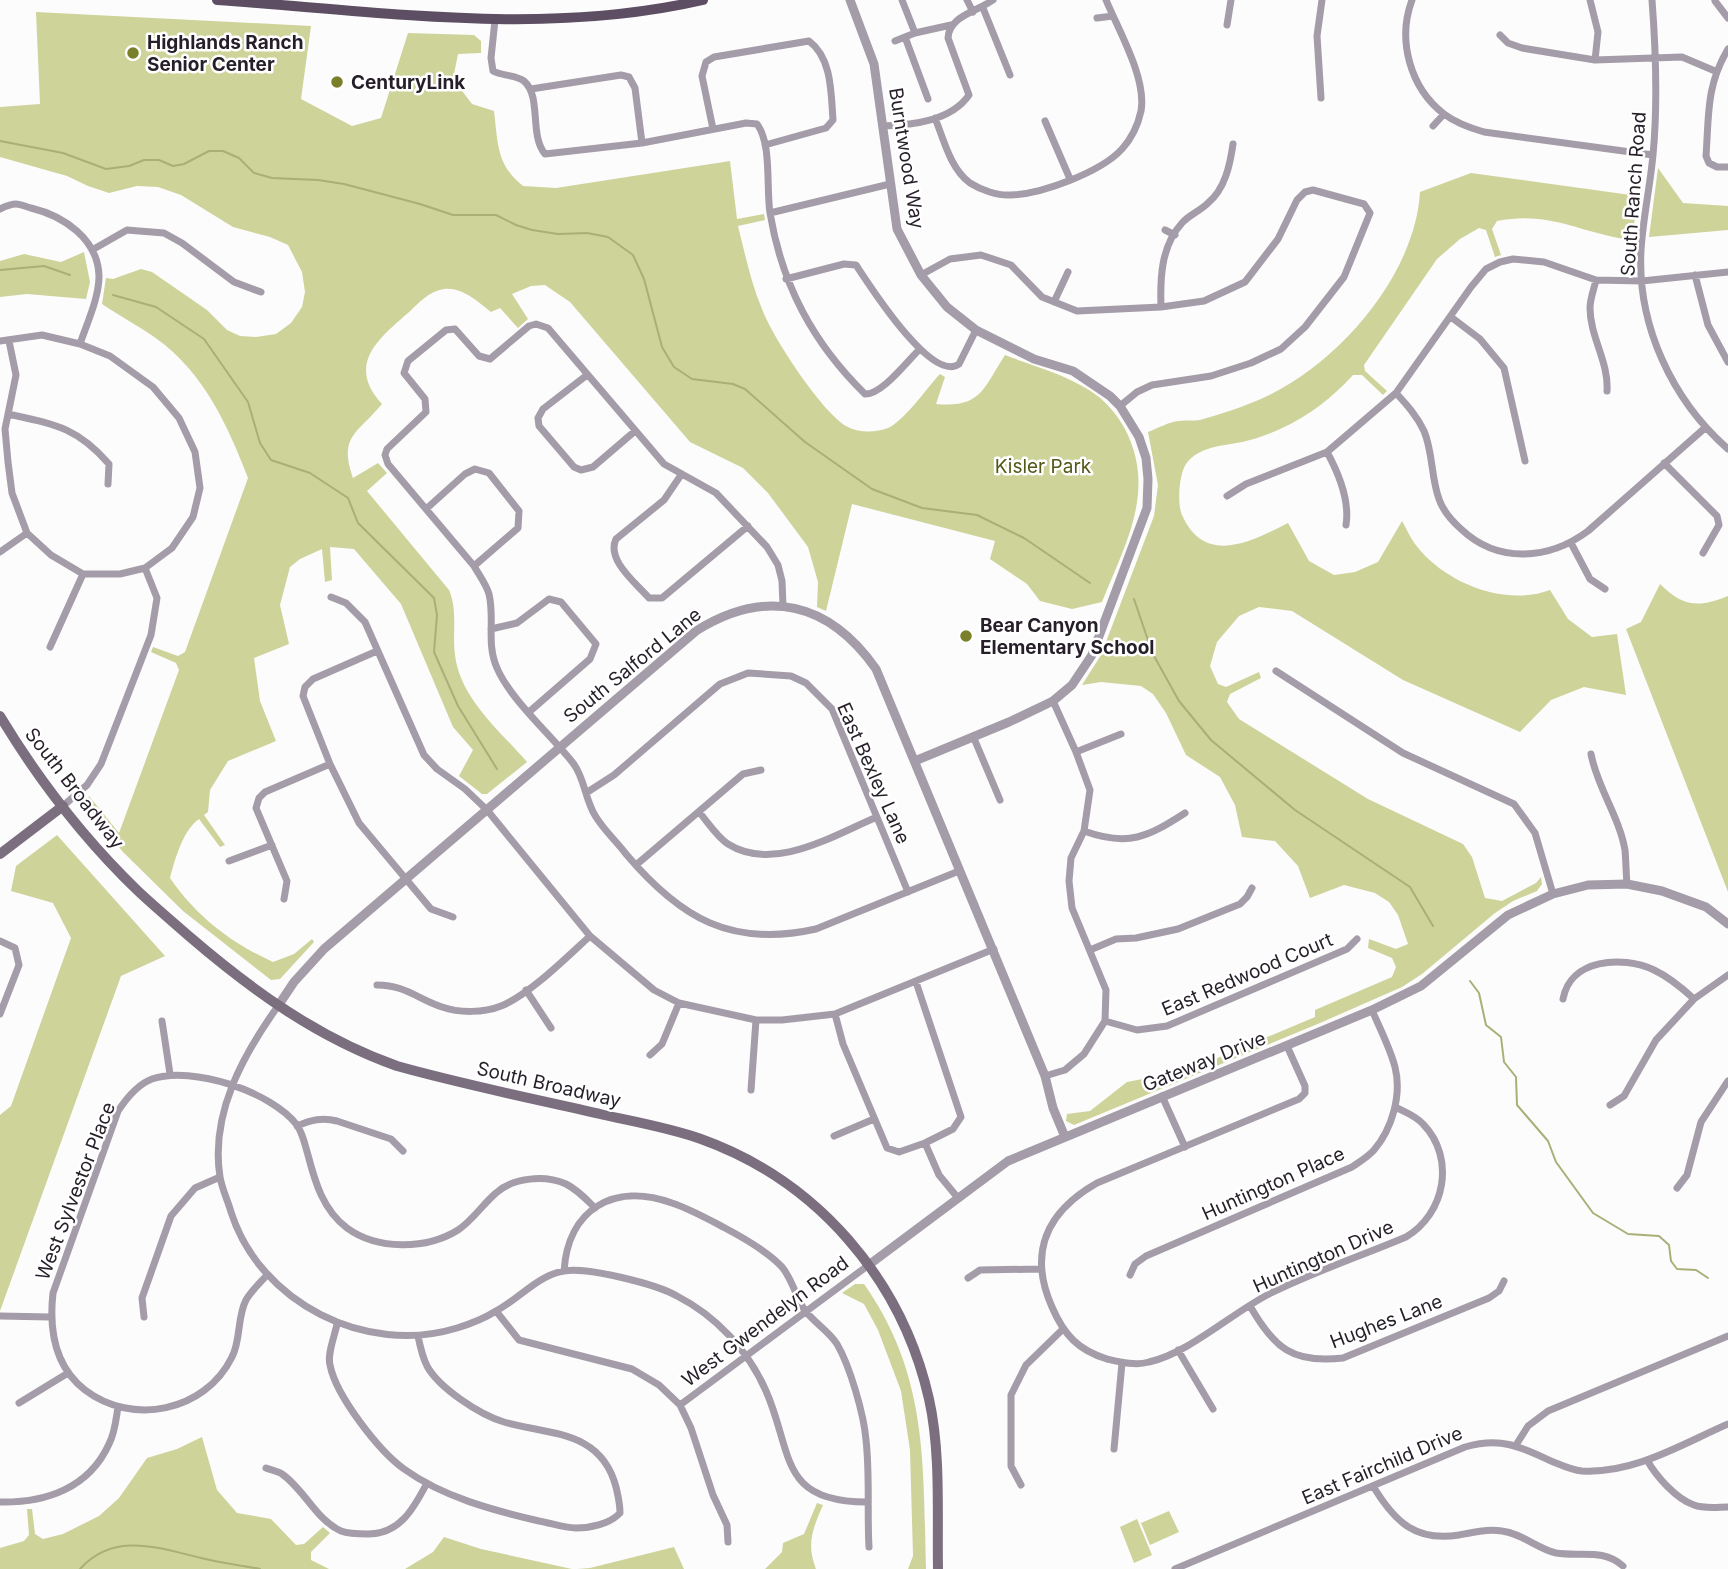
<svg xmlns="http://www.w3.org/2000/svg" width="1728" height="1569" font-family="Inter,sans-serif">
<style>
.green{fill:#ced39a}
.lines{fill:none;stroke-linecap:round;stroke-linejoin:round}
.stream{stroke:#aaaf77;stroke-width:2}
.minor{stroke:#a49ca8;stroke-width:7}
.tertiary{stroke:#a49ca8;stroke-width:9}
.secondary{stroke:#7b6e7f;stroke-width:10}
.primary{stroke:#5d4e63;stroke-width:10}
.poi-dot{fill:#7a7f29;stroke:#fff;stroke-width:2.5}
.labels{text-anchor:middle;stroke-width:5;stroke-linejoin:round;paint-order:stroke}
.poi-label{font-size:19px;font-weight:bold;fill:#261f29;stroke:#fff;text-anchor:start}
.street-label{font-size:19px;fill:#261f29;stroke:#fff}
.park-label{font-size:19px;fill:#535717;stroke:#fff}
</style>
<rect width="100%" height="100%" fill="#fcfcfc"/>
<path class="green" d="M36,12L311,26L301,99L352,126L381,118L408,33L474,35L481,41V53L458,54L453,79L472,104L494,111C498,142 496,165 523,186L556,188L730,161L737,219L764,214L765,220L738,226C745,254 751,283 762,309C773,338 821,411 846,426C858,433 875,433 888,428C904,421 927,388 940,374L945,377L936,404C981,408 983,389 1005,355C1033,366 1064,374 1089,390C1104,399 1117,414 1125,429C1157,491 1125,544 1102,602L1072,609L1040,601L1027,584L990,559L995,541L852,504L826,611L817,607L818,582L808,547L768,493L743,468L690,442L570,302L545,285L531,286L512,294L528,319L518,328L500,308L491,312C477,301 462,287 444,289C429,291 419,303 408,313C378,339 346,365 382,404C358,433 338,436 353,478L378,463L387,473L367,491L449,590C458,610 452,634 455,655C460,698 500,731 527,762L487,794H482L459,776L473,750L453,727L401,604L354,549L330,547L332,580L325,582L322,549L300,559L290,567L280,605L289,644L254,658L260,701L276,741L228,761L210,790L208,812L204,815L225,845L220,847L199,819C183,830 175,859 170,878C197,917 231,943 273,962L294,954L312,939L314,942L280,979L271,980L183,911L123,852L86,805L89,796L119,833L179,670L176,663L151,652L153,647L178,656L185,652L248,478C228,426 204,373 157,339C139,326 120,316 102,304L106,278L113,279L141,269L152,272L207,310L227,330L240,336L256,337L276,334L291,323L302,307L305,292L302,272L288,245L270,237L233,227L181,195L158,187L137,186L109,193L88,186L67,176L0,157V107L40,104Z
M1658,168L1683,203L1728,206V230L1649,237Z
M1471,173L1638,196L1632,240C1582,234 1550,210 1497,221L1492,229L1501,255L1495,257L1486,230L1479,228L1460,239L1437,259L1364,365L1365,371L1387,391L1383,395L1362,375H1353C1332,398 1309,416 1280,429C1271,433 1261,437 1250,440C1230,446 1200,444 1186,464C1179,474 1177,504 1182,515C1205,567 1253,541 1288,523L1309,561L1334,575L1355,572L1378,562L1402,521C1406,528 1410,537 1415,544C1444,583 1505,607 1550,590L1568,619L1592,637L1617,634L1626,695L1584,687L1551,700L1520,732L1403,680L1292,611L1259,607L1239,616L1217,642L1210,666L1218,684L1226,687L1259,672L1261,678L1230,694L1227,702L1239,719L1368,799L1463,844L1472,857L1485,898L1502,901L1536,883L1541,877L1542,884L1537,891L1513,901L1495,913L1422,974L1402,987L1320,1023L1074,1125L1066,1121L1067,1114L1090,1111L1127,1082L1189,1070L1315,1017V1010L1392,977L1396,967L1392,958L1368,948L1369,939L1396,949L1408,944L1398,915L1389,902L1375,893L1344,885L1310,898L1298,866L1275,841L1242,837L1235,805L1220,777L1186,755L1166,713L1153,694L1141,686L1101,682L1082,685L1101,655L1154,516L1158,485L1148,432C1158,428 1169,422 1179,421C1186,420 1193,421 1200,420C1217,415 1234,410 1251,403C1331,373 1415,279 1420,192Z
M84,252L90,282L86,299L27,294L0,297V261L24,254L61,262Z
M1660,584C1683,607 1699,608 1728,596V892L1626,629L1641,622Z
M57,835L165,956L121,976L0,1311V1115L11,1106L71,938L53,903L11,891L16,866Z
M855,1284H864C928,1375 923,1463 926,1569H908L913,1556L910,1450L901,1391L878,1330L864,1304L842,1293Z
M202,1437L217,1490L237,1513L271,1519L296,1545L304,1544L323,1527L330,1533L311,1552V1560L329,1569H0V1548L24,1541L29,1535L27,1509H32L35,1534L43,1539L63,1534L99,1516L119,1498L147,1458L177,1449Z
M817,1503L823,1505C813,1528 806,1544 816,1569H765L782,1552L783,1543L804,1534Z
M1169,1511L1179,1532L1150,1545L1141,1523Z
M1137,1519L1152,1555L1134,1563L1120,1527Z
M444,1537L481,1549L572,1569H405L433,1552Z
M674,1547L684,1569H577L590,1568Z"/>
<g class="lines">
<path class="stream" d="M0,141L63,153L106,169L129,166L144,160H159L173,166L184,164L209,151H223L239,158L254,173L272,178L318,180L344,184L420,204L453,215H496L516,225L532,230L558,234L587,233L608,237L633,255L644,279L662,347L674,367L692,379L733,384L745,389L805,442L872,489L922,508L977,515L1024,538L1090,583
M0,270L44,266L70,275
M113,295L156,307L204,339L248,402L260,443L271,460L310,473L348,498L358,523L434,598L437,615L434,652L458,706L497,769
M1134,599L1151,649
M1154,656L1179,701L1211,740L1295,810L1410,887L1433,926
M1470,981L1479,993L1486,1025L1501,1037L1504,1062L1516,1077L1517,1105L1548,1141L1556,1162L1593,1213L1628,1234L1659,1236L1669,1245L1671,1261L1677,1269L1696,1270L1708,1278
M80,1569C114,1531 159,1548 201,1558C220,1563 240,1565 260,1569"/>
<path class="minor" d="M902,0L915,33
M967,0L973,12
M1412,0C1397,40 1410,88 1444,114C1456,123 1470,128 1484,132L1653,155
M1590,0L1598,32L1595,60
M1652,0C1656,52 1658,103 1653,155C1650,187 1643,218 1641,250C1637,325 1672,400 1728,449
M1715,1L1728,18
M983,8L1010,75
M1097,18L1113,16
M495,20L491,58L493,71C502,76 517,75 524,81C542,97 529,135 545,154L642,143L746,123L757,124C772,144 766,187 770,213C782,285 813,343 865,394C882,395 907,361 920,349
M1227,25L1231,0
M1500,35L1508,43L1522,48L1595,60L1682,57L1715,71
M905,37L928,99
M895,41L915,33L951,25
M1728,49C1706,86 1709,115 1706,156L1709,163L1717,167H1728
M531,89L621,75L629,77L635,88L642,143
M1321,98L1317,36L1322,0
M935,118C944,140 950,168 970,183C981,190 998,196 1011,195C1042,194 1101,172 1122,149C1132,138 1138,125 1141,111C1147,79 1118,29 1106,0
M1045,121L1070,179
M883,126C913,125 951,121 969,95L948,38C949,16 978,11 993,0
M1433,126L1444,114
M713,129L702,76L706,62L714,57L809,41C832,58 831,93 833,120L826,128L765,145
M0,209C4,207 11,204 16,204C20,204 27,207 31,208C64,216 98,239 99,276C99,298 87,323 80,344
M770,213L890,184
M1165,230L1175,235
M92,250L127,230L164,233L182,243L234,282L261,292
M921,275L950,259L981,255L1011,265L1042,297L1077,311L1161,307L1204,301L1245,282L1278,239L1297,200L1305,192L1313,190L1364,204L1370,213L1344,277L1305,327L1281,349L1251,363L1211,376L1152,385L1137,392L1120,406
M1695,275L1708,325L1728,362
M786,279L844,264L856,265C870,286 932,384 959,364L976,330
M1596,280C1594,289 1590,299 1590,308C1590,337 1609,362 1607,391
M1054,302L1068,272
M1161,307C1160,278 1161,246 1182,223C1189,215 1200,211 1208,203C1225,189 1230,165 1233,144
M1451,317L1480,339L1504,368L1525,461
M0,341L42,335L80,344L110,356L153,387L179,418L195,452L200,488L193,517L172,548L145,568L120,574H83L51,555L27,533L12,493L8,462L5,429L16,375L9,341
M587,375L543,409L538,418L539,426L574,467L581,470L593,467L635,431
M1396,393C1407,405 1417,416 1424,431C1433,452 1431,478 1439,499C1443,511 1452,521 1461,529C1498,564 1549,560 1588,531L1706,427
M8,414C54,424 77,427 109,464L108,484
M1327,452C1339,474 1350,500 1346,525
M1664,463L1717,516L1719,525L1703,553
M681,475L664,500L616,539C606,560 636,583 649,598H662L748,526
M1227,496L1246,484L1327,452L1396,393L1471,287L1486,269L1500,262L1513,259L1544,262L1596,280L1642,281L1728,272
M426,509L465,474L475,469L489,473L519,511L518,528L474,566
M1571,543L1590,579L1605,589
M0,552L27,533
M331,597L346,603L365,622L424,755L437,769L465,789L487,810L590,936L654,990L679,1003L756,1020H782L835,1014L994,949
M783,606L782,581L778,565L767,547L716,493L664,464L548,328L536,324L529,326L490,359L479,356L455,329L446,330L408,361L404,373L425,399L426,412L387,449L385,455L388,464L474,566C479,575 486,584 489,594C495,619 486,644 497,668C510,699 551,735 573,763C585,778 585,801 596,817C604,830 616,841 626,854C680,918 731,948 816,929L959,871
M491,629L517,623L549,599L561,602L596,644L590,659L529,712
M50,647L83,574
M377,651L313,679L305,687L303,696L330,764L359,823L431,909L453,917
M1276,671L1403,753L1514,804L1535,833L1553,894
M973,736L1000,800
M1076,752L1121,734
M1591,754C1597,787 1619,816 1625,850C1626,861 1626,873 1627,884
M586,793L614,775L720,684L748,673L791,676L806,683L832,709L908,892
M63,806L87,785L101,764L151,635L157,598L145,568
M699,812C707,821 717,837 728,844C774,873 834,835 877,817
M1084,831C1128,847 1148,837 1185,813
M229,861L272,845
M636,865L743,774L761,770
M284,899L287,881L256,808L259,798L265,792L330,764
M0,941L15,948L19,965L0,1014
M1090,950L1116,939L1136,938L1178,929L1240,904L1247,897L1252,888
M377,985C405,985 418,999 442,1007C459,1013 484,1013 501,1006C529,995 567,957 590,936
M526,990L551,1028
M1563,999C1570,959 1622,955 1654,970C1669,977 1681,987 1694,999
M278,1006C243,1055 210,1114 220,1177C222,1189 228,1201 231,1212C260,1303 366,1356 457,1328C470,1324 485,1318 496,1311C519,1299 538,1275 564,1271C588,1267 656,1284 677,1296C716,1316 748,1350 766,1391C793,1452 778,1502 867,1502
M835,1014L843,1044L887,1148L899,1152L925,1143L953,1129L961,1117L916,982
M162,1021L170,1074
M1105,1021L1137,1030L1167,1026L1347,949L1357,939
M1287,1046L1305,1086V1093L1299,1099L1097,1183C1046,1212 1028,1253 1052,1307C1064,1335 1078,1350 1107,1359C1120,1362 1136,1366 1149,1362C1189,1353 1232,1313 1269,1294C1313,1272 1361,1256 1406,1237C1445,1214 1456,1158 1423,1124C1416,1116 1405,1112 1395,1107
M650,1055L662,1044L679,1003
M1045,1076L1065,1070L1084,1054L1105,1021L1106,990L1072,908L1069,881L1071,858L1084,831L1090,790L1076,752L1053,701
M751,1090L756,1020
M1162,1096L1185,1147
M1610,1105L1624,1096L1656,1040L1694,999L1728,975
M297,1126C311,1120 322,1117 337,1121L391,1139L403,1151
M834,1136L874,1119
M925,1143L939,1175L958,1198
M1677,1188L1687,1175L1701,1122L1728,1081
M564,1271C568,1209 614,1182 672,1203C690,1209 708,1219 725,1228C742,1237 769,1253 782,1267C792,1279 796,1297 804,1309C813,1322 829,1331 837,1344C850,1366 864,1415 866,1440C870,1475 867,1512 869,1547
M267,1275C260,1283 251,1291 246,1300C237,1317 241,1340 232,1357C205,1412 132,1426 85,1390C54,1366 49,1329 53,1293L118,1111C126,1099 138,1084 152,1079C192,1065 272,1092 297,1125C303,1134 305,1145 308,1155C315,1182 323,1210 347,1228C377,1250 426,1250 458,1230C472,1221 483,1204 496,1193C514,1177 545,1175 566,1184C578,1190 586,1199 595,1208
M1130,1275L1135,1264L1146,1256L1352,1167C1359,1162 1368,1157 1374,1150C1392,1129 1402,1095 1395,1067C1390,1048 1380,1029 1372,1010
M968,1278L980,1270L1040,1269
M1250,1306C1274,1348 1293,1364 1343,1358L1489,1298L1499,1291L1504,1281
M496,1311L519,1340L632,1369L659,1385L680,1405L691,1428L713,1495L727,1525L728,1542
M0,1316L50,1317
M144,1317L142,1298L171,1216L195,1188L220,1177
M337,1324C335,1335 327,1354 330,1365C336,1396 379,1451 404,1469C443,1497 492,1510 539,1521C551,1523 563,1528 576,1528C590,1528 610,1524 620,1513C620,1503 618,1496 616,1487C601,1430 550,1435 504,1422C480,1415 439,1388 427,1366C422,1356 420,1346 418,1336
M1178,1350L1213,1409
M19,1403L68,1373
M680,1405L870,1264
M1516,1445L1528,1426L1548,1411L1728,1336
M1114,1449L1122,1363
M1647,1460C1656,1476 1676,1499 1694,1505C1704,1509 1718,1507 1728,1507
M266,1468C271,1470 277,1471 282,1474C304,1489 316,1520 341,1531C349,1534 360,1534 368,1534C400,1534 414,1508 427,1483
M1021,1485L1011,1466V1395L1026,1365L1062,1330
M1373,1486C1394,1521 1415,1542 1459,1535C1474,1532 1487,1529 1502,1531C1521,1533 1538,1549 1556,1553C1581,1557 1603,1548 1623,1566
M0,1502C46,1503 89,1488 109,1444C115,1433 116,1419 118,1407
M1175,1569L1465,1447C1501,1437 1519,1446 1551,1461C1561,1465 1571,1470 1582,1471C1634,1474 1682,1444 1728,1424"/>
<path class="tertiary" d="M850,0L874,64L897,229L921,275L947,307L976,330L1034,359L1073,371L1110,396L1120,406L1139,437L1146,458L1148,479L1147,508L1092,655L1072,685L1053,701L1009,722L915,761
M278,1006L294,982L324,949L696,631C766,587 829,602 876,669L1045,1076L1053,1108L1065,1137
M870,1264L1008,1161L1372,1010L1421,986L1508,915L1553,894L1588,885L1627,884L1662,891L1706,907L1728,924"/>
<path class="secondary" d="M0,716C38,779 85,840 138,891C155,907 173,922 190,937C253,991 318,1038 397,1066C465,1085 535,1099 604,1115C636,1122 670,1128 701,1139C818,1181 902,1280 929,1399C941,1452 937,1515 938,1569
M0,854L63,806"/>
<path class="primary" d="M217,0C377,11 544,37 703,0"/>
</g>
<g class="poi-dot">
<circle cx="133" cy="53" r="7"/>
<circle cx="337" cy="82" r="7"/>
<circle cx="966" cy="636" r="7"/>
</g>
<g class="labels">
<g class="poi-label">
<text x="147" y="49">Highlands Ranch<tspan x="147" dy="22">Senior Center</tspan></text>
<text x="351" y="89">CenturyLink</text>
<text x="980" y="632">Bear Canyon<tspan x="980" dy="22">Elementary School</tspan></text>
</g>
<g class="street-label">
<text transform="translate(907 158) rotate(81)" y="7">Burntwood Way</text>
<text transform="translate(1633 194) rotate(-86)" y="7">South Ranch Road</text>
<text transform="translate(632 665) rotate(-39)" y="7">South Salford Lane</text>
<text transform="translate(874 773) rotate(66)" y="7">East Bexley Lane</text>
<text transform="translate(75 788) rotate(52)" y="7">South Broadway</text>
<text transform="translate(1247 974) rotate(-23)" y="7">East Redwood Court</text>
<text transform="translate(1204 1061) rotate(-22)" y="7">Gateway Drive</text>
<text transform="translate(549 1084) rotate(13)" y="7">South Broadway</text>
<text transform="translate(1273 1183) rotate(-24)" y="7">Huntington Place</text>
<text transform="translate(75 1191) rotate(-69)" y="7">West Sylvestor Place</text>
<text transform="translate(1323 1256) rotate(-24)" y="7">Huntington Drive</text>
<text transform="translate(765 1321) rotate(-37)" y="7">West Gwendelyn Road</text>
<text transform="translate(1386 1321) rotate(-21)" y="7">Hughes Lane</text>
<text transform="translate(1382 1465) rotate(-23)" y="7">East Fairchild Drive</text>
</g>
<g class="park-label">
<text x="1043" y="473">Kisler Park</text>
</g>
</g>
</svg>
